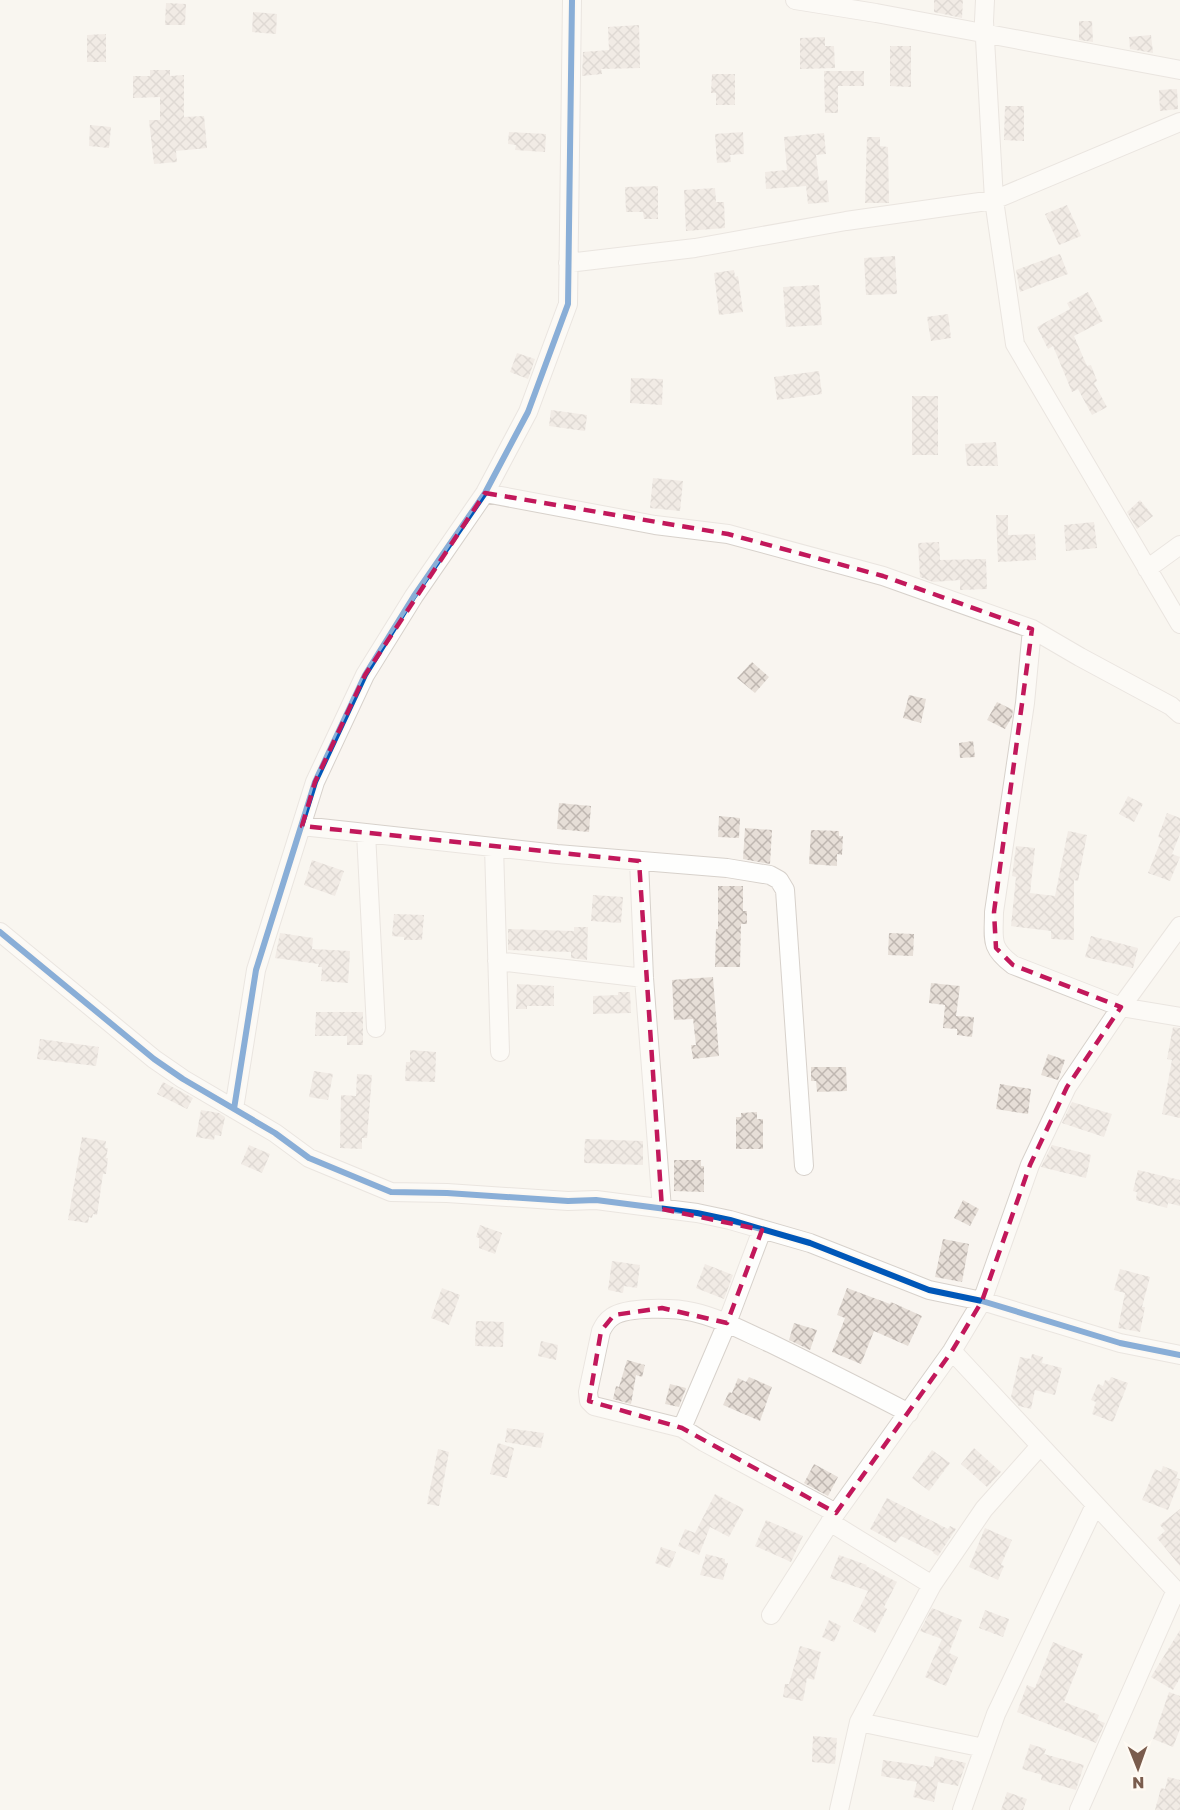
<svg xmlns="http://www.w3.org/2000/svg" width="1180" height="1810" font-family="'Golos Text',sans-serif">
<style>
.building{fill:url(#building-cross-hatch)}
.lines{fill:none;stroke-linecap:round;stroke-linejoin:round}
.minor-casing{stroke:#d7d1cb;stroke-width:20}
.minor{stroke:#fefefd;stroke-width:18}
.cycleway-casing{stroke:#fffaf3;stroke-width:10}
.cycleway{stroke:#0057b8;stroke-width:6}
.marked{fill:none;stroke:#c2185b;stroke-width:4.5;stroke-dasharray:12 8;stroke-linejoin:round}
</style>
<defs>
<pattern id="building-cross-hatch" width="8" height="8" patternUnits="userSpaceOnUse" patternTransform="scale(1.5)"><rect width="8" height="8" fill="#e6ded7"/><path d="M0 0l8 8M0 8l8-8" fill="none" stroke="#bfb7b1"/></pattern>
</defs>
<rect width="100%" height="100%" fill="#f9f5f0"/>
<path class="building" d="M934,0H963L962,18L934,12Z
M166,3L186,4L185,25H165Z
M253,12L277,14L276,34L252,32Z
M1079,21H1092L1093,42L1079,40Z
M639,25L640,68L601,69L602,74L582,76L583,52L609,50L608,27Z
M106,34V62H87V35Z
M1151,35L1153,53L1130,49L1129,37Z
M825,37V46H834L835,68L800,69V38Z
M890,46H911V87L890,86Z
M150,70H170V76L184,75V117L204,116L207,148L176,151L177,162L154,164L149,120H160V97L133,98V76H150Z
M824,71H864V86H838V113H825Z
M712,74H735V105H716V93H711Z
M1177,89L1178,109L1160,111L1159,90Z
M1005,106H1024V141L1004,140Z
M90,125L111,127L109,148L89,146Z
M509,132L546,134L545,152L515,150L516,145L508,144Z
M743,132L744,154L730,155L731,162L717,163L715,134Z
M824,133L826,154L816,155L819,181L827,180L829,202L808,204L806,186L766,189L765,172L787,170L784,137Z
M867,137H880V146L888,147L889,203H865Z
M658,186V219H644L643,212H626L625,187Z
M715,188L716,202H724L725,228L686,231L684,190Z
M1067,205L1081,236L1059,245L1045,214Z
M1060,254L1068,274L1020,292L1016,270Z
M895,256L897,294L866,295L864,258Z
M734,270L735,277L738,276L743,312L719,315L714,273Z
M819,285L822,325L786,327L783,287Z
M1088,292L1103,321L1074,336L1087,366L1091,365L1097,381L1094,383L1107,407L1092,415L1078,389L1072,392L1053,346L1048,349L1037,327L1070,309L1067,303Z
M948,314L951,338L931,341L927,317Z
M517,353L535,359L528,379L510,372Z
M819,371L822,394L777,400L774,377Z
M631,378L663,379L662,405L630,403Z
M912,396H938V455H912Z
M551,410L587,415L585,431L549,426Z
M996,442L998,466H967L965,444Z
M653,478L683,481L680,511L650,508Z
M1140,500L1153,516L1137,529L1127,512Z
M996,515H1008V535L1035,534L1036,560L998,562Z
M1094,522L1097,548L1066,551L1064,525Z
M939,542L940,560L986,559L987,589L960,590V580L933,582L920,577L918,543Z
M752,662L769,677L755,693L737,678Z
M909,695L926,699L921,723L903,718Z
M997,702L1013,710L1012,717L1005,729L987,720Z
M973,741L975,757L960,758L959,743Z
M1128,796L1143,804L1134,822L1119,814Z
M559,803L591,806L589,832L557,829Z
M1167,813L1180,818V834L1172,854L1180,857L1170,881L1148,873L1162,838L1158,837Z
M719,816L740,818L739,838L718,837Z
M745,828L772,830L770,864L743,859Z
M811,830L839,831V836H843L842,855L837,854V866L809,864Z
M1068,831L1087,835L1078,881L1074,880V940L1051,939V931L1011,926L1016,877L1012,876L1016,846L1035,848L1030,893L1055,896Z
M312,860L344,871L335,896L304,885Z
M718,886H743V911H747V924H741L740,967H715L716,929H718Z
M593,895L623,897L621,923L591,921Z
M394,914L424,915L422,940H404V937L392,936Z
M574,927H588L587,960L571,958V952L508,950V929L574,931Z
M280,933L313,938L312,949L350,951L348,983L321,981L322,967H318L319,964L275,958Z
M889,933L914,934L913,956L888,955Z
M1091,936L1138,948L1133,968L1085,957Z
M713,977L719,1056L693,1059L691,1045H696L693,1019L674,1020L672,980Z
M931,983L960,986L956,1016L974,1017L972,1037L957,1035V1029L943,1028L945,1005L929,1003Z
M517,984L554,986V1006H527V1009H516Z
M618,992H630L631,1013L593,1014V996L618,995Z
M316,1012H363V1045H347V1036H315Z
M1173,1027L1180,1028V1118L1162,1114L1172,1060L1167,1059Z
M40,1039L99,1047L96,1066L37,1059Z
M410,1050L436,1052L435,1082L405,1081L406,1062H410Z
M1048,1054L1065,1060L1058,1080L1041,1075Z
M811,1067H846L847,1091L817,1092L816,1081H811Z
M314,1071L333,1074L328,1100L309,1097Z
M357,1074L372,1075L367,1138H362V1149L340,1148L341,1095L356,1096Z
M163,1082L193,1098L187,1109L157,1094Z
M1000,1084L1031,1089L1028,1114L996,1109Z
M1072,1102L1112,1114L1104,1137L1062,1123Z
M201,1110L219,1113L225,1117L221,1136L215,1135L214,1140L196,1137Z
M757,1112V1119H763V1149H736V1117H741V1113Z
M82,1137L106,1141L105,1148H108L106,1158H108L106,1174H103L97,1215L93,1214L92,1218L89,1217L88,1223L68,1220Z
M585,1139L643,1141V1165L584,1163Z
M249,1145L270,1154L262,1173L241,1164Z
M1052,1145L1091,1155L1086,1178L1041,1167Z
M674,1160H701V1166H704V1192L674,1191Z
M1138,1170L1180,1180V1206L1168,1203L1167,1208L1136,1200L1137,1192L1133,1191Z
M963,1200L979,1209L970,1226L954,1218Z
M480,1225L502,1233L495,1254L479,1248V1238L476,1237Z
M943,1239L969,1244L962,1282L935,1277Z
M612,1261L640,1265L637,1288L624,1286L623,1293L608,1290Z
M705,1264L733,1275L724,1299L696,1288Z
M1120,1269L1150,1277L1142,1307H1145L1140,1332L1118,1328L1125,1293L1114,1290Z
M442,1288L460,1295L449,1325L431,1318Z
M847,1288L890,1304L891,1302L922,1316L908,1346L874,1331L861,1364L832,1352L845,1318L837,1315Z
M476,1321L504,1322L503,1347L475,1346Z
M794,1323L817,1330L810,1350L789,1340Z
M541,1341L558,1345L556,1360L538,1356Z
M1032,1354L1043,1357L1042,1363L1062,1368L1055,1395L1035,1390L1031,1409L1019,1406L1011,1397L1020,1357L1031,1359Z
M627,1360L645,1365L642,1377L636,1375L631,1404L613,1399L616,1386L619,1387Z
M749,1377L772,1387L760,1421L723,1405L729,1392L732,1393L738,1378L746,1382Z
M1111,1377L1128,1383L1113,1422L1092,1414L1096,1402L1091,1400L1098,1384L1103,1386L1105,1380L1109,1381Z
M670,1384L686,1388L679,1407L665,1404Z
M507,1428L544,1433L541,1448L505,1442Z
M498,1443L514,1448L507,1478L490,1474Z
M974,1448L1001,1472L987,1487L961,1464Z
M438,1449L449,1452L439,1506L427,1504Z
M932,1450L950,1463L929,1491L912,1478Z
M814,1464L838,1477L828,1496L804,1483Z
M1163,1466L1178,1472L1176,1478L1180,1479L1168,1510L1142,1500L1155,1469L1161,1472Z
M715,1494L744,1509L729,1537L710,1527L699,1555L678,1546L685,1529L695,1533Z
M887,1498L948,1529L950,1526L956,1529L938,1556L933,1553L934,1552L901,1536L896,1543L870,1529Z
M1180,1509V1566L1157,1538L1165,1531L1160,1525Z
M766,1520L803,1536L791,1562L755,1546Z
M985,1528L1012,1540L1001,1565L1004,1566L998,1580L969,1567Z
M661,1547L676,1552L670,1568L655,1563Z
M706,1554L725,1559V1563H728L723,1580L700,1575Z
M839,1555L867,1565L866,1566L897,1582L884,1607L887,1609L875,1633L853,1621L868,1591L830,1578Z
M932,1608L962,1620L949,1653L958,1657L946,1686L925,1677L942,1639L920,1631Z
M985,1610L1009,1619L1003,1637L979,1628Z
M829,1620L841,1626L834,1642L822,1637Z
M1180,1630V1678L1173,1690L1151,1677Z
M1053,1642L1083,1654L1064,1702L1099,1715L1097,1720L1105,1723L1096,1743L1017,1712L1027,1685L1035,1688Z
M800,1646L821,1652L814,1680L807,1678L803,1701L783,1697L785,1684H789Z
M1169,1692L1180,1696V1729L1173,1747L1153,1739Z
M813,1736L837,1738L835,1764L812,1762Z
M1030,1744L1046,1749L1044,1754L1084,1765L1076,1790L1041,1780L1042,1775L1022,1769Z
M935,1756L966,1763L958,1786L938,1782L934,1802L913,1797L917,1782L881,1776L883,1760L933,1767Z
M1168,1777L1180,1780V1810H1155L1161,1788L1165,1789Z
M1007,1792L1027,1799L1023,1810H1001Z"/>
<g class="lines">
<defs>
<path id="minor" d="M795,0L876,13L1180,70
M985,0L984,21L994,200L1015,344L1180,624
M568,263L695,248L846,221L994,200L1180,122
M485,493L655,525L728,534L883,576L1032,629L1080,657L1171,706L1180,714
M1147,569L1180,545
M1032,629L1025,703L994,912C994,939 989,947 1013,965L1121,1007L1180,1017
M302,826L557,854L727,868L770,875L779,880L785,890L804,1166
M366,833L376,1028
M494,847L500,1052
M639,861L644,978L662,1209
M0,932L154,1059L183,1079L275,1133L309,1158L391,1192L447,1193L568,1201L596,1200L697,1213L730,1220L810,1243L929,1290L982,1301L1120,1343L1180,1355
M497,961L644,978
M234,1109L256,970L315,782L365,675L414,596L485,493L528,412L568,304L572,0
M952,1351L1180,1595
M682,1428L727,1323L762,1230
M836,1513L704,1442L682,1428L594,1406L589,1401L588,1392L601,1331C604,1325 606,1321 612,1317C627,1306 676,1308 693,1312C720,1318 745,1332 770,1343C817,1366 863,1389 909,1413
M830,1522L932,1585
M771,1615L836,1513L952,1351L982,1301L1030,1165L1067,1087L1121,1007L1180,926
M859,1722L984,1748
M839,1810L859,1722L932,1585L984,1509L1040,1446
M962,1810L996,1714L1095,1505
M1079,1810L1176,1590"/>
</defs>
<use href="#minor" class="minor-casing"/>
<use href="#minor" class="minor"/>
<defs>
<path id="cycleway" d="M0,932L154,1059L183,1079L275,1133L309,1158L391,1192L447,1193L568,1201L596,1200L697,1213L730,1220L810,1243L929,1290L982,1301L1120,1343L1180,1355
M234,1109L256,970L315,782L365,675L414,596L485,493L528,412L568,304L572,0"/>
</defs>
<use href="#cycleway" class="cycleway-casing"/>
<use href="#cycleway" class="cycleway"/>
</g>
<path d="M0 0H1180V1810H0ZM485,493L728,534L883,576L1032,629L994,912L996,948L1013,965L1121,1007L1067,1087L1030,1165L982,1301L952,1351L836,1513L682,1428L589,1401L601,1331L614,1315L662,1308L727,1323L762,1230L662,1209L639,861L302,826L315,782L365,675Z" fill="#f9f5f0" fill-opacity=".55" fill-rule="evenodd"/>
<path class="marked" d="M485,493L728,534L883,576L1032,629L994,912L996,948L1013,965L1121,1007L1067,1087L1030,1165L982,1301L952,1351L836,1513L682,1428L589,1401L601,1331L614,1315L662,1308L727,1323L762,1230L662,1209L639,861L302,826L315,782L365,675Z"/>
<g transform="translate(1138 1768) rotate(179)" stroke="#fffaf3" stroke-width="4.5" paint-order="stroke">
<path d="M0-4.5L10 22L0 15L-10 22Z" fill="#7a5c4d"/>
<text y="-9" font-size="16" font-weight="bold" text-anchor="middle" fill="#7a5c4d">N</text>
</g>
</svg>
